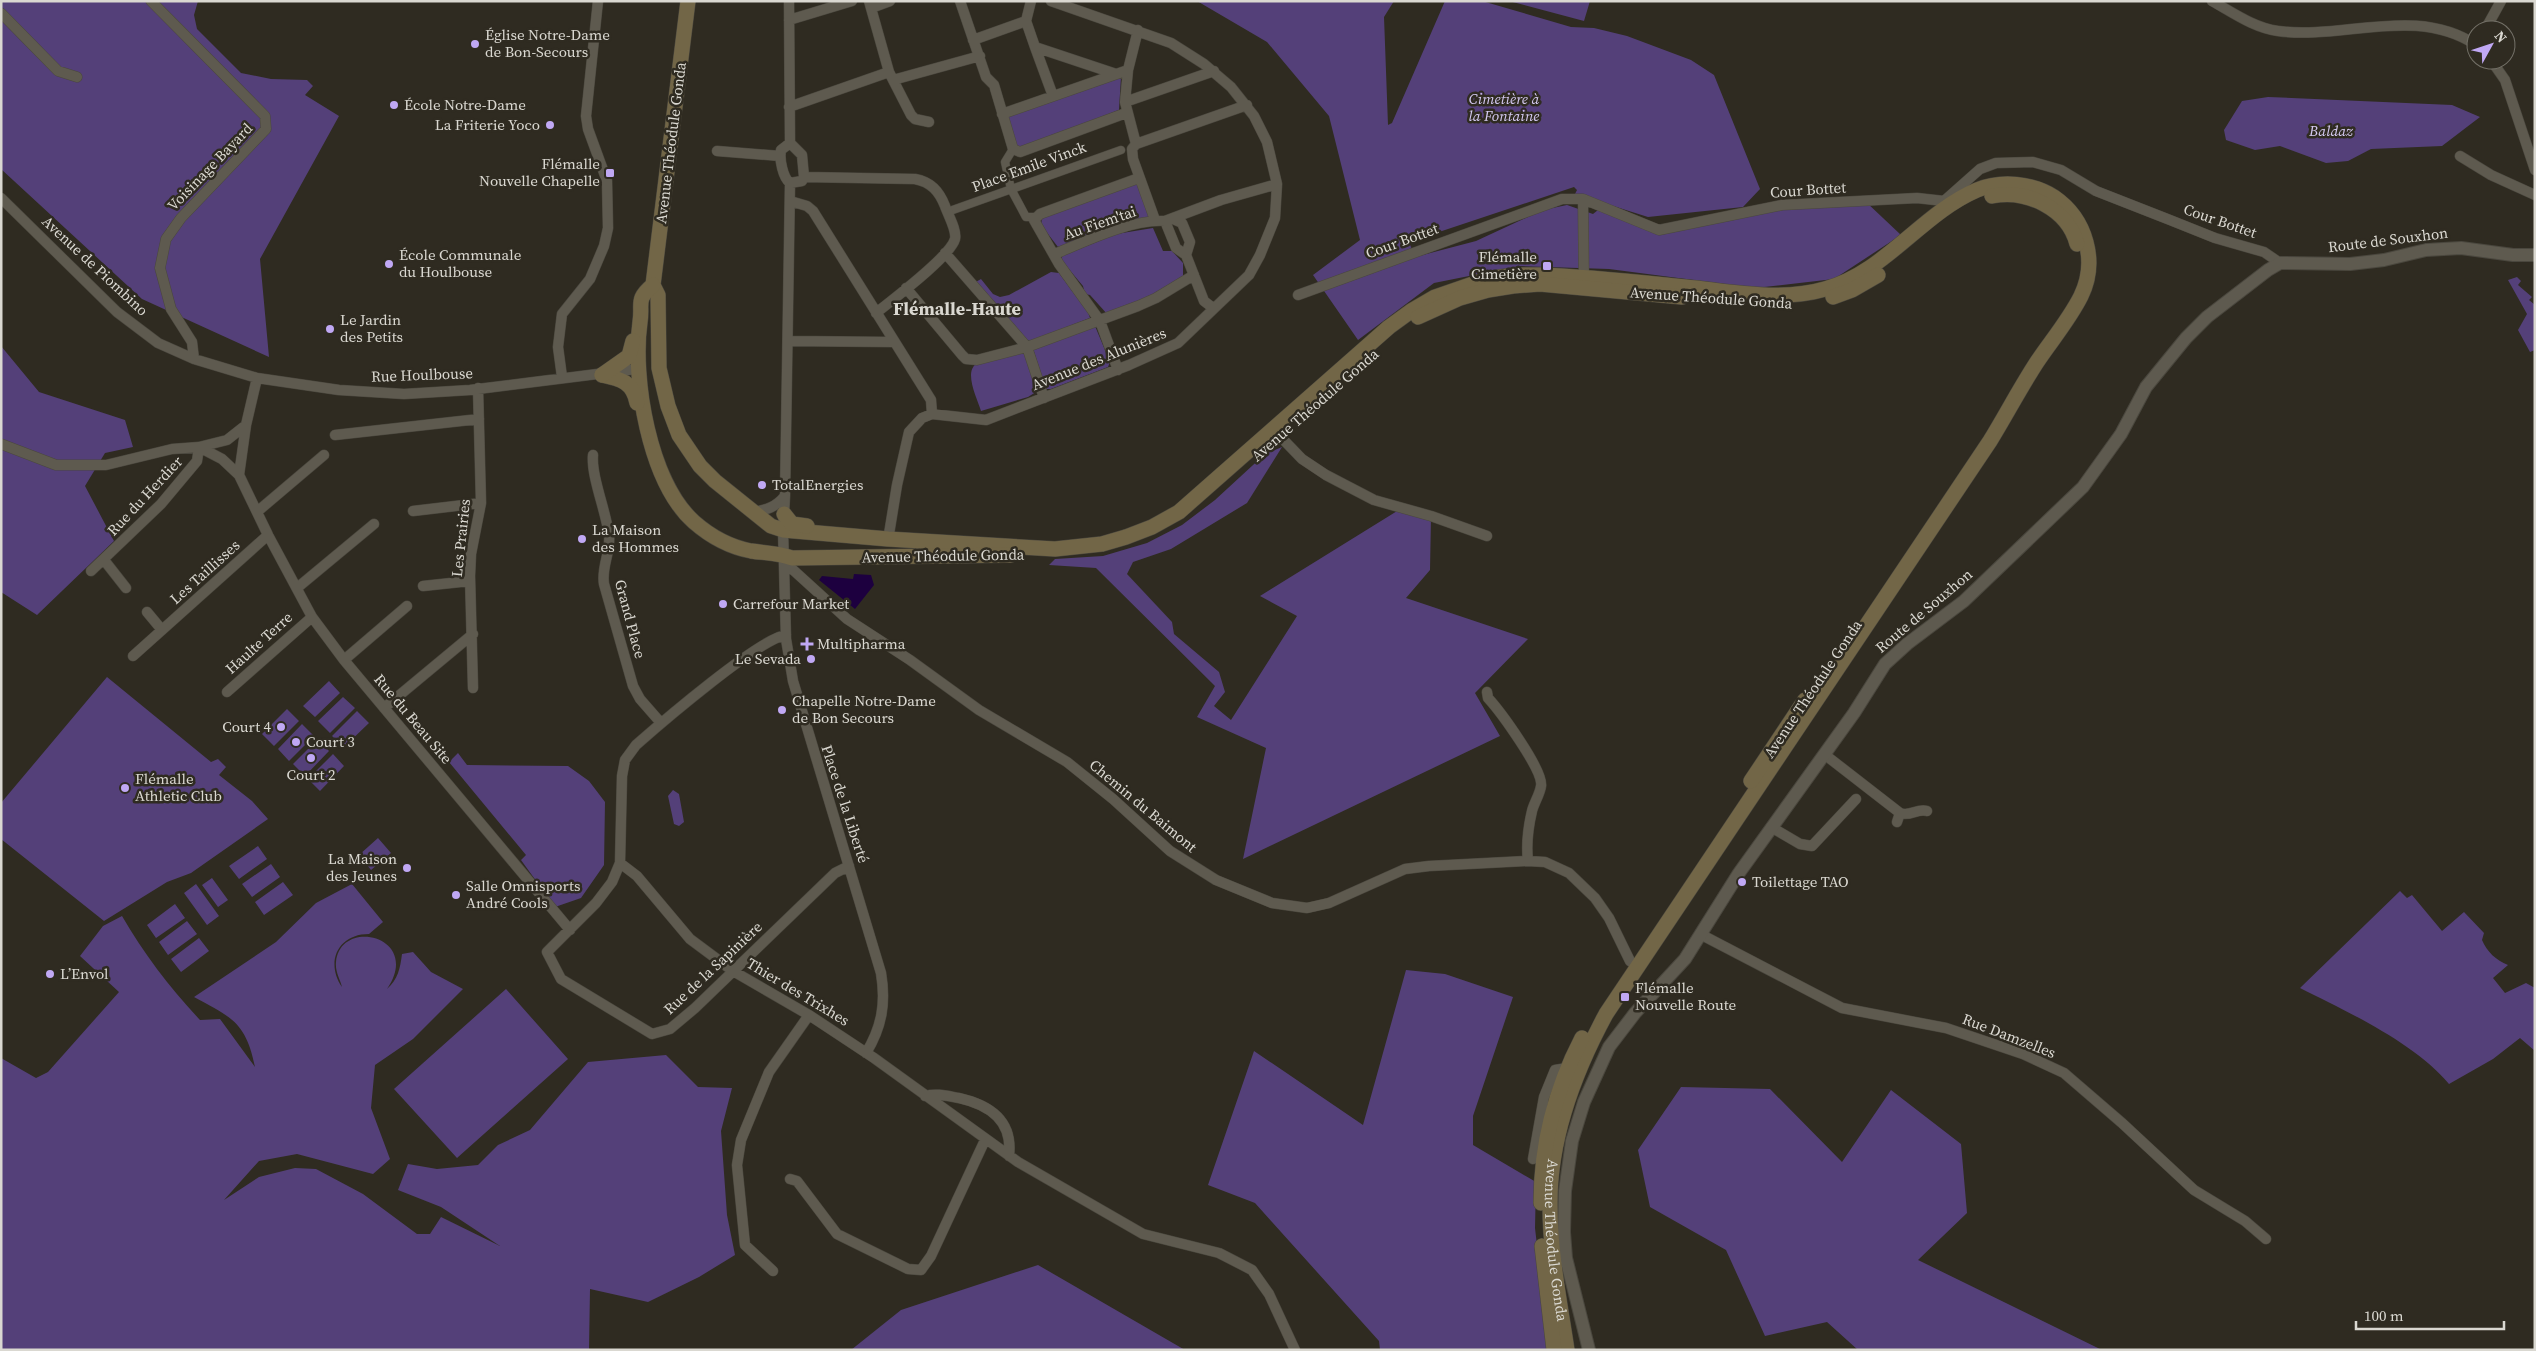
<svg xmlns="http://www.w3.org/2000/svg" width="2536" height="1351" font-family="'Source Serif 4',serif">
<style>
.green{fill:#544079}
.water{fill:#1d003f}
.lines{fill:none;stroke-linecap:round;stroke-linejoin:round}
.pedestrian-casing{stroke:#4a473e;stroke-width:9}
.minor-casing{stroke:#4a473e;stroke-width:11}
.tertiary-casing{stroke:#4a473e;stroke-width:14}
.secondary-casing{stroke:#4a473e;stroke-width:16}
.pedestrian{stroke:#5e5a4f;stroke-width:8}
.minor{stroke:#5e5a4f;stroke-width:10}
.tertiary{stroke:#5e5a4f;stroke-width:12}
.secondary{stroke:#726647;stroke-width:15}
.poi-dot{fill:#c0a8f4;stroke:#2f2b21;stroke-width:2}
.labels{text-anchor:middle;stroke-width:5;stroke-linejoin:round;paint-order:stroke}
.poi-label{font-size:15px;fill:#dad8d1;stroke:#2f2b21;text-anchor:start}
.park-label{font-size:15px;font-style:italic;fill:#d5caf2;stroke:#2f2b21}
.street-label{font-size:15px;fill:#dad8d1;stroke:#2f2b21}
.quarter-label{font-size:18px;font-weight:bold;fill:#dad8d1;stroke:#2f2b21}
</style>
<rect width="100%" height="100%" fill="#2f2b21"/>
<path class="green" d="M1,1H198L194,15L197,29L241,73L271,79L307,80L313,86L305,95L339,116L260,259L269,357L142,299L1,169Z
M1197,1H1394L1384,17L1388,125L1392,123L1445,1H1482L1571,27L1594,28L1627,36L1691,60L1714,75L1760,189L1743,207L1648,217L1575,194L1577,190L1574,187L1409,242L1415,257L1476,241L1543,210L1567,205L1593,214L1598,210L1659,230L1782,205L1865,201L1901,235L1834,279L1755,288L1609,269L1519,266L1434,283L1358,340L1313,275L1360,240L1329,116L1267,42Z
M1509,1H1590L1584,21Z
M1121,77L1119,110L1020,149L1017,147L1008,117L1010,116Z
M2268,97L2452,105L2480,117L2442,146L2371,149L2348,161L2326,163L2280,146L2255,150L2226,140L2224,130L2242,101Z
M1136,183L1139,186L1150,217L1058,247L1041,225L1042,218Z
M1153,228L1163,251H1172L1183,263V276L1152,297L1108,315L1090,295L1085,294L1083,286L1062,261V256L1116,234Z
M1051,272L1059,273L1088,312L1090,318L1029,342L974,283L981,279L993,294L1000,297L1009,295Z
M2517,277L2521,281L2518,285L2532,297L2529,300L2535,305V350L2530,352L2518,330L2527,314L2508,280Z
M1095,326L1110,362L1108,367L1051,389H1046L1033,349Z
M1,346L39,392L125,420L133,447L105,453L85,486L114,541L37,615L1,592Z
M1021,352L1026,353L1039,390L1028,397L981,411C977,398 964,373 976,364Z
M1282,447L1247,503L1171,549L1133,562L1127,574L1172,622L1174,634L1219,672L1225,692L1214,706L1231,720L1297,616L1260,596L1402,508L1431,516L1430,570L1406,598L1528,639L1475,693L1500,736L1243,859L1266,748L1197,717L1215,686L1096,568L1049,565L1055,559L1103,556L1147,543L1182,525L1215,500L1265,454Z
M107,677L211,762L218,759L226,767L219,775L252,801L268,819L191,873L167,882L104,921L1,839V803Z
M329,681L340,693L315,717L303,706Z
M343,697L355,708L330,733L318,721Z
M287,709L299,721L274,746L262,734Z
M357,711L369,723L344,747L332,736Z
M302,724L314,736L289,761L278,749Z
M318,739L329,751L305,776L293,764Z
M458,753L467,765L568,766L589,781L605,802L604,865L581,898L555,907L521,860L526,855L449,762Z
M333,754L344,766L320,791L308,779Z
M673,790L679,794L684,822L679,826L674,824L668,796Z
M378,838L391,853L371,870L359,855Z
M258,846L267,859L239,879L229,866Z
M271,864L280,877L252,897L242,884Z
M212,878L228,900L218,907L202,885Z
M283,882L293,895L264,915L255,902Z
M196,884L219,916L207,925L184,893Z
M352,884L383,922L369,934C338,934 325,962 342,987C340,979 335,972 336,962C340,917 423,936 387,989C398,979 400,969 402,954L413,952L431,972L463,989L413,1039L375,1065L371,1108L390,1159L373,1174L297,1154L259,1161L224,1200L259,1177L295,1168L316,1169L363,1194L417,1234H430L441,1217L500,1246L441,1207L398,1190L408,1164L437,1169L478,1165L498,1145L530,1130L588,1062L666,1055L698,1087L732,1088L721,1131L727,1215L735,1255L699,1277L648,1302L590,1289L589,1350H1V1058L36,1078L48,1072L119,992L80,956L103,926L122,916C144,954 170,988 200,1020L220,1019L255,1067C246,1022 231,1017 194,997L276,942L316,903Z
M2400,891L2407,898L2412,895L2442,931L2464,912L2484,933L2482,940C2487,952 2496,960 2508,965L2493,978L2505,993L2526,983L2535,988V1051L2520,1038L2493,1059L2449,1084C2415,1043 2348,1012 2300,988Z
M175,904L185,918L156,938L147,925Z
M187,921L197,934L168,955L159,942Z
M199,938L209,951L181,972L171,959Z
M1406,970L1445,974L1513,997L1473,1116V1145L1536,1182L1535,1228L1549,1350H1380L1379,1341L1255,1203L1208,1185L1254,1051L1363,1125Z
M506,989L568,1059L457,1158L394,1089Z
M1681,1087L1770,1089L1842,1162L1891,1090L1961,1144L1967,1213L1918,1260L2102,1350H1858L1827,1322L1765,1336L1726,1250L1650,1207L1638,1150Z
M1038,1265L1185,1350H851L901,1310Z"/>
<path class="water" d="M854,574L871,575L874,585L855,609L819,580L822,576L853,579Z"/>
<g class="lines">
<defs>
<path id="pedestrian" d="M1013,149L1005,162L1011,189L1026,217H1035
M947,212L1121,150"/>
<path id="minor" d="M151,1L265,116L266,129L181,218L166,239L160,268L171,309L192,342L194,359
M789,1L790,143
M869,1L889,72L911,115L915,119L929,122
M960,1L986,77L994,85L1013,149L1020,152L1126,113
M1031,1L1026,21L1035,47L1116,74
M2212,1C2232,12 2254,28 2278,31C2343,40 2416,5 2476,45
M871,8L890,1
M1,13L58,71L77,77
M789,20L852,1
M2485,30L2501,1
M973,40L1026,21
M1035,47L1053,96
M2491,60L2505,80L2535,170
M893,80L980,56
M1125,102L1214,71
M789,107L889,72
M1002,114L1128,70
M790,143L781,150C779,159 783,178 790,183L785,496L783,530L786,639L793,681L881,973C886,1003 882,1027 866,1053
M790,143L802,155L804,177L802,181L790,183
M1136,144L1247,105
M1136,144L1125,102L1128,70L1138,30
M1136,144L1132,149L1133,159L1155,220
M717,151L780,156
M2460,156L2491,175L2535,195
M804,177L915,179C931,182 939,191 945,206C948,215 957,230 955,239C950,257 892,300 876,313
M1,198L117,312L158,343L194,359L257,378L339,390L404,394L470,390L637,369
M1583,199L1584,283
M790,201L807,206L813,211L931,400L932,414
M1173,219L1182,223L1190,242L1186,255
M1165,221L1221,200L1277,184
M945,253L1027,347L1044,398
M1055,254C1086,241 1131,219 1165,221L1176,248L1186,255L1204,301L1213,308
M906,288L962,355L966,359L977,360L1027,347L1138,306L1156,298L1194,275
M1298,295L1562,199H1583L1659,230L1782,205L1917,198L1944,201L1980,169L1996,163L2033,162L2061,170L2096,191L2170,220L2215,238L2264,252L2280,263
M788,341L893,342
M1118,370L1100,321L1059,264L1034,220L1040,214L1139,178
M562,377L558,347L562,314L590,279L604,246L608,228L607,181L588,129L586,116L598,1
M257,378L246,425L239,475L268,535L312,617L344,660L570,930
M1273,429L1302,459L1326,475L1374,500L1431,516L1487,536
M335,435L479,419
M1,444L56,465H106L172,449L199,447L227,440L246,425
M199,447L222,459L239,475
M593,455C591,476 606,511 609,535C611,552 601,567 604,584L633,686L640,699L661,723
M258,511L324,455
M413,511L481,503
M752,512C767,510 776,507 785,496
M889,534L897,485L909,432L922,418L932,414L986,420L1129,365L1178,343L1249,275L1260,255L1275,218L1277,184L1267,142L1254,116L1231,87L1204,64L1171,43L1051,1
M104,560L126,588
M785,566L791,568L847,619L910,660L979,710L1067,762L1113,799L1170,851L1216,880L1272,903L1307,908L1329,903L1405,869L1429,866L1528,861L1545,862L1569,873L1595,898L1609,918L1630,961L1638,967
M91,571L161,504L197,461L199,447
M423,586L470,581
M297,588L374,524
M147,612L162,630
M786,635C760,638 661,723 636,745L625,760L622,776L620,863L612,882L596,903L547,952L561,979L652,1034L670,1029L695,1008L835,873L849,866
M133,656L268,535
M344,660L407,606
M473,688L470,576L471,554L481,503L478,388
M227,692L312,617
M1487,692L1488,698C1500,711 1544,771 1541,786C1540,794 1534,803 1532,811C1528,828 1526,844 1528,861
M384,708L473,634
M1824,754L1900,813L1897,822
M1900,813C1910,817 1917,808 1927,811
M1771,827L1800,844L1812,846L1856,799
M620,863L637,876L690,939L733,971L809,1015L874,1058L1018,1162L1143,1234L1219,1253L1252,1270L1269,1294L1295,1350
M1700,934L1842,1008L1946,1028L2023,1054L2064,1073L2122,1123L2194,1190L2245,1221L2266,1239
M925,1096C937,1093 947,1096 959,1098C990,1105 1013,1121 1009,1156
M1533,1159L1544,1097L1555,1070L1567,1068L1571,1070
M790,1179L797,1181L837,1234L908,1269L921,1270L931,1256L985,1140
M773,1271L745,1245L737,1165L741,1140L769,1072L809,1015"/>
<path id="tertiary" d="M1589,1350L1566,1258L1564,1232L1565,1191L1572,1141L1584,1102L1609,1047L1635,1013L1685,959L1739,873L1854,713L1885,664L1907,644L1964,601L2083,487L2121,434L2146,387L2186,338L2207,317L2268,270L2280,263L2350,264L2384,260L2426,250L2461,248L2513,255H2535"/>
<g id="secondary">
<path id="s1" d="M688,1L653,285L658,295L659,368L668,406L679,435L700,466L715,481L771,526L783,530L888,539L1055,549L1102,544L1126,537L1152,527L1179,512L1389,327L1411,311L1435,297L1487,279L1515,275H1542C1594,277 1645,283 1696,288C1738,293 1784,301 1825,289C1886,272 1921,214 1977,190C2001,180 2032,183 2054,197C2086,219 2098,261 2081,296C2069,320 2051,341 2037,362C2020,388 2006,415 1990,441L1606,1014C1574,1073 1549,1138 1550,1206C1550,1254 1560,1303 1567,1350"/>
<path d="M1992,196C2027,189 2068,209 2077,244"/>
<path d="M653,285C635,300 643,303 640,322C632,378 649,482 694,522C710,536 730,547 751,551C765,553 779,553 792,558L1011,555"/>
<path d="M1833,297L1852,290L1878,275"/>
<path d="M1418,317L1460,298L1488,290L1513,286L1540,284L1682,297"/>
<path d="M602,375C621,379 633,382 637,403"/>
<path d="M602,375L629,356L633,341"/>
<path d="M784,514L792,524L807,526"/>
<path d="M1751,781L1805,700"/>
<path d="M1541,1203C1541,1144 1555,1090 1582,1038"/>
<path d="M1542,1246L1554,1350"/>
</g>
</defs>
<use href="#pedestrian" class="pedestrian-casing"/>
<use href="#minor" class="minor-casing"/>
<use href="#tertiary" class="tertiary-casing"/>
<use href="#secondary" class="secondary-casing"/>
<use href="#pedestrian" class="pedestrian"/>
<use href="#minor" class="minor"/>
<use href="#tertiary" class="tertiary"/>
<use href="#secondary" class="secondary"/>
</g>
<g class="poi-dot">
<circle cx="475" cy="44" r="5"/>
<circle cx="394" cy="105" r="5"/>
<circle cx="550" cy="125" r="5"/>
<rect x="605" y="168" width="10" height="10" rx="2.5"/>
<circle cx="389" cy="264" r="5"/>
<rect x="1542" y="261" width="10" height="10" rx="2.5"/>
<circle cx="330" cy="329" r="5"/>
<circle cx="762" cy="485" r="5"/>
<circle cx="582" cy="539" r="5"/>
<circle cx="723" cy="604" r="5"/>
<path d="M804.5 636.5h5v5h5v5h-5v5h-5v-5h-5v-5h5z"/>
<circle cx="811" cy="659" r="5"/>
<circle cx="782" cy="710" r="5"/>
<circle cx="281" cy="727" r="5"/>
<circle cx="296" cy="742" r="5"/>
<circle cx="311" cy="758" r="5"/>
<circle cx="125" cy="788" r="5"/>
<circle cx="407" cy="868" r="5"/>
<circle cx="1742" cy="882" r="5"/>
<circle cx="456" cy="895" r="5"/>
<circle cx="50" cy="974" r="5"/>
<rect x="1620" y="992" width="10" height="10" rx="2.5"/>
</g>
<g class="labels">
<g class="poi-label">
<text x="485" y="40">Église Notre-Dame<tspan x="485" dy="17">de Bon-Secours</tspan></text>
<text x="404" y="110">École Notre-Dame</text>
<text x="540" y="130" text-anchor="end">La Friterie Yoco</text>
<text x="600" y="169" text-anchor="end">Flémalle<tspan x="600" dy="17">Nouvelle Chapelle</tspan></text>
<text x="399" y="260">École Communale<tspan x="399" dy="17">du Houlbouse</tspan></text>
<text x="1537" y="262" text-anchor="end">Flémalle<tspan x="1537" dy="17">Cimetière</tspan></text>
<text x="340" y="325">Le Jardin<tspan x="340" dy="17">des Petits</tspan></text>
<text x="772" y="490">TotalEnergies</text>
<text x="592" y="535">La Maison<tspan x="592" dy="17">des Hommes</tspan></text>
<text x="733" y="609">Carrefour Market</text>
<text x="817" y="649">Multipharma</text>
<text x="801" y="664" text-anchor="end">Le Sevada</text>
<text x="792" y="706">Chapelle Notre-Dame<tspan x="792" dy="17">de Bon Secours</tspan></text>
<text x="271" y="732" text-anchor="end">Court 4</text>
<text x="306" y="747">Court 3</text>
<text x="311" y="780" text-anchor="middle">Court 2</text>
<text x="135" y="784">Flémalle<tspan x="135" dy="17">Athletic Club</tspan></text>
<text x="397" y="864" text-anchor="end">La Maison<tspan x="397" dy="17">des Jeunes</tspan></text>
<text x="1752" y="887">Toilettage TAO</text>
<text x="466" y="891">Salle Omnisports<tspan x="466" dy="17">André Cools</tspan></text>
<text x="60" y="979">L’Envol</text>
<text x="1635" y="993">Flémalle<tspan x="1635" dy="17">Nouvelle Route</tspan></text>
</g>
<g class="park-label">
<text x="1504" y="104">Cimetière à<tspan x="1504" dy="17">la Fontaine</tspan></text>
<text x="2331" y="136">Baldaz</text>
</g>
<g class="street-label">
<text transform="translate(671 143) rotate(-83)" y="5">Avenue Théodule Gonda</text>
<text transform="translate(210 167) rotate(-46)" y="5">Voisinage Bayard</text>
<text transform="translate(1029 167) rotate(-20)" y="5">Place Emile Vinck</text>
<text transform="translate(1808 190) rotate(-4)" y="5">Cour Bottet</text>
<text transform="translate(2220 221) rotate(19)" y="5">Cour Bottet</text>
<text transform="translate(1100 223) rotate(-19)" y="5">Au Fiem'tai</text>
<text transform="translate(2388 240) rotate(-7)" y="5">Route de Souxhon</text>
<text transform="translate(1402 241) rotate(-20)" y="5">Cour Bottet</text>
<text transform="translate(95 266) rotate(43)" y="5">Avenue de Piombino</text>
<text transform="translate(1711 298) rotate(4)" y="5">Avenue Théodule Gonda</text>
<text transform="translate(1099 359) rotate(-22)" y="5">Avenue des Alunières</text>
<text transform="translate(422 375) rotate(-2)" y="5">Rue Houlbouse</text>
<text transform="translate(1315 405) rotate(-41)" y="5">Avenue Théodule Gonda</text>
<text transform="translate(145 496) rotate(-47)" y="5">Rue du Herdier</text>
<text transform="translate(461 538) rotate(-84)" y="5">Les Prairies</text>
<text transform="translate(943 556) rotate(-1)" y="5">Avenue Théodule Gonda</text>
<text transform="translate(205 572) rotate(-42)" y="5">Les Taillisses</text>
<text transform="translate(1924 611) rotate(-40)" y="5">Route de Souxhon</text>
<text transform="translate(630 619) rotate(75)" y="5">Grand Place</text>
<text transform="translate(259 643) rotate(-42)" y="5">Haulte Terre</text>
<text transform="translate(1813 689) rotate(-56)" y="5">Avenue Théodule Gonda</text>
<text transform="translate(413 719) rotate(50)" y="5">Rue du Beau Site</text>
<text transform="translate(845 804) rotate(72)" y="5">Place de la Liberté</text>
<text transform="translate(1143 806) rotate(40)" y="5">Chemin du Baimont</text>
<text transform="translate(713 968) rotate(-43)" y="5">Rue de la Sapinière</text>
<text transform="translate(798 992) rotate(31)" y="5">Thier des Trixhes</text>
<text transform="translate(2009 1036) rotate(21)" y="5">Rue Damzelles</text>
<text dy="5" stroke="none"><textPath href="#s1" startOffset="3189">Avenue Théodule Gonda</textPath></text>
</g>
<g class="quarter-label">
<text x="957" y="315">Flémalle-Haute</text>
</g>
</g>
<rect width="2536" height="1351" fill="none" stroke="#dad8d1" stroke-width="5"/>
<g transform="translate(2491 45) rotate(50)"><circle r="24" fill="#2f2b21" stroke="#737067"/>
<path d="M0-4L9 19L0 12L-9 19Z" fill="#c0a8f4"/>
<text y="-8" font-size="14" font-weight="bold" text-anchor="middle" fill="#dad8d1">N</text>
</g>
<path d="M2356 1321v8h148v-8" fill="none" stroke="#dad8d1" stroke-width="2.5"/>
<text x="2364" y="1321" font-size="15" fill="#dad8d1" stroke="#2f2b21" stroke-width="4" paint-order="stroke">100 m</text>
</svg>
